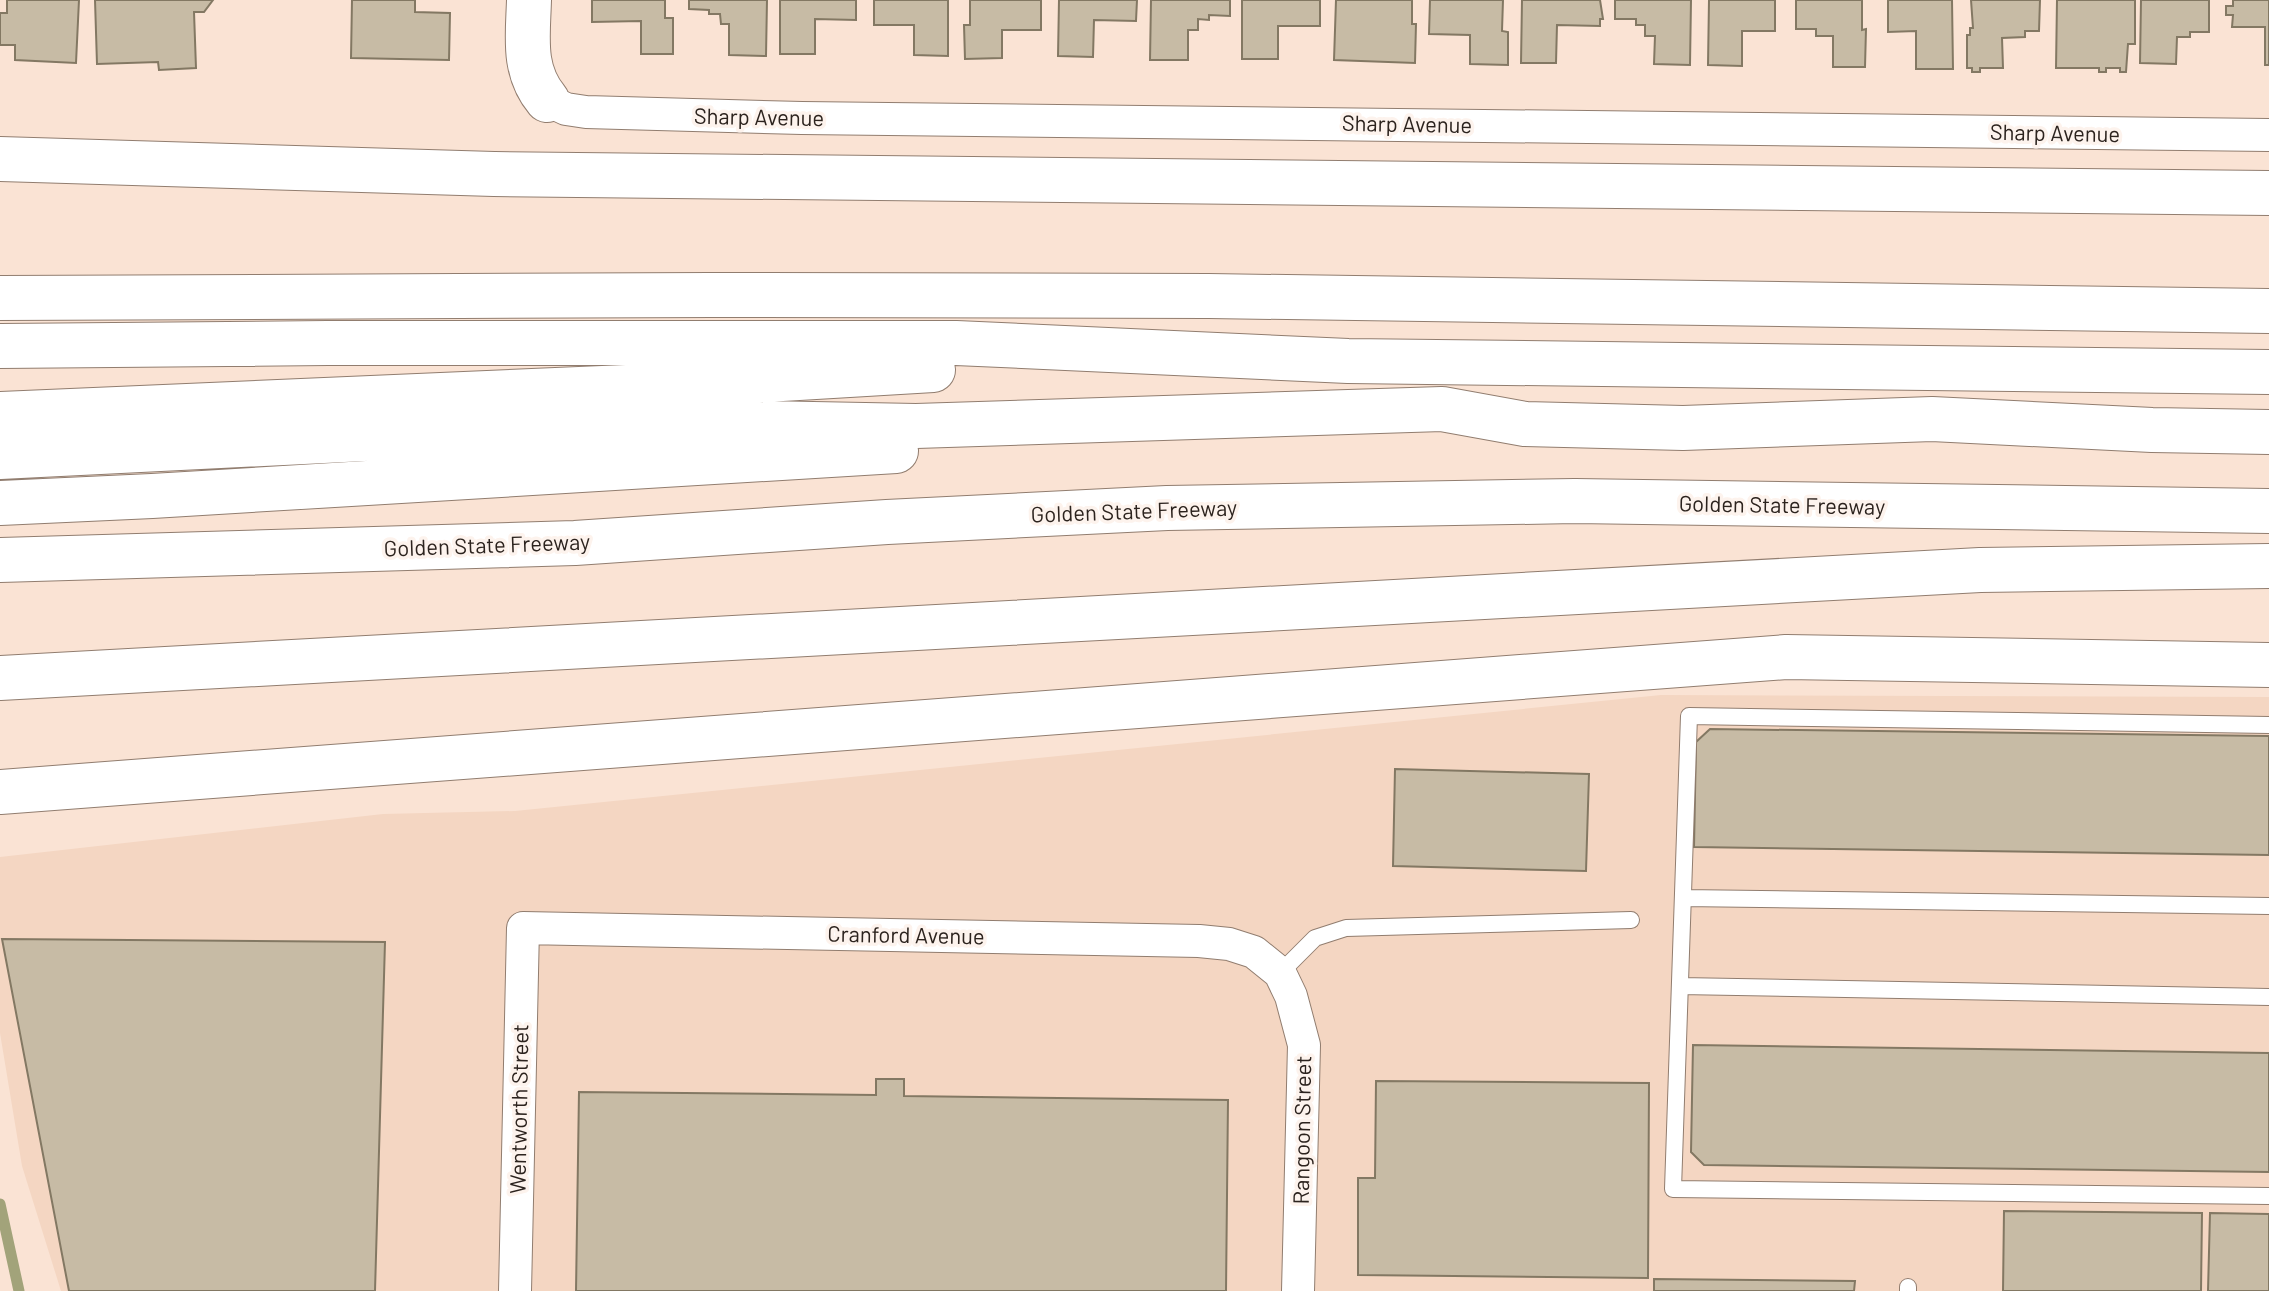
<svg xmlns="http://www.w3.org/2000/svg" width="2269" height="1291" font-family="Barlow,sans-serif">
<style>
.built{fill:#f4d6c2}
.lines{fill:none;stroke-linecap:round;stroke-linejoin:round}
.stream{stroke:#a2a37a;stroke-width:11}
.building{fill:#c7bba5;stroke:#837863;stroke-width:2}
.lane-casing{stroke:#917d6f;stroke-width:18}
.street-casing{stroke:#917d6f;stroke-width:34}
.secondary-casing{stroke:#917d6f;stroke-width:46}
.highway-casing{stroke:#917d6f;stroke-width:46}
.lane{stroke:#fff;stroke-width:16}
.street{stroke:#fff;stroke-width:32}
.secondary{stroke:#fff;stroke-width:44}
.highway{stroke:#fff;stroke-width:44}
.labels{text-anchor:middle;stroke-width:7;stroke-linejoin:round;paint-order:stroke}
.street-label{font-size:22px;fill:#2c231e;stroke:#fdf3ed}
</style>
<rect width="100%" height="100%" fill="#fae3d4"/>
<path class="built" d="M1661,695L2269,697V1291H61L22,1166L0,1033V857L383,814L515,811Z"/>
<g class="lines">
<path class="stream" d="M0,1204L19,1291"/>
</g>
<path class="building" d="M7,0H79L76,63L15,60V45H0V13H7Z
M95,0H213L204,12H194L196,68L159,70L158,62L97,64Z
M352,0H415V12L450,13L449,60L351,58Z
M592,0H665V18H673V54H641V21L592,22Z
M689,0H767L766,56L729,55V24H721L720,14H709V10L689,9Z
M780,0H856V20L815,19V54H780Z
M874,0H948V56L914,55V25H874Z
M970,0H1041V30H1002V58L965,59L964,25H970Z
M1059,0H1137L1136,21L1094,20L1093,57L1058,56Z
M1151,0H1230V16L1209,15V20L1198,19V30H1188V60H1150Z
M1242,0H1320V26H1278V59H1242Z
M1336,0H1412V24H1416L1415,63L1334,60Z
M1430,0H1503L1502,31L1508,32V65L1470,64V35L1429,34Z
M1522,0H1600L1603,19H1600V26L1557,25L1556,63H1521Z
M1615,0H1691L1690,65L1654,64L1655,36H1645V25H1636V19H1615Z
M1709,0H1775V31H1742V66L1708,65Z
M1796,0H1862V30L1866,29L1865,67H1833V36H1816V29H1796Z
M1888,0H1952L1953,69H1916V31L1888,32Z
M1971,0H2040L2039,31H2025V37L2002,38L2003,68H1980V72H1972V68H1967V35H1970V28H1973Z
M2057,0H2135V44H2128L2126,72H2120V68H2106V72H2099V68H2056Z
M2141,0H2209V32H2190V37H2177L2176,64L2140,63Z
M2233,0H2269V65H2265V27H2232L2233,15H2226V6H2233Z
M1710,729L2269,736V855L1694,847L1696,742Z
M1395,769L1589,774L1586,871L1393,866Z
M2,939L385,942L375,1291H69Z
M1693,1045L2269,1053V1172L1704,1165L1691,1152Z
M876,1079H904V1096L1228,1100L1226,1291H576L579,1092L876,1095Z
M1376,1081L1649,1083L1648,1278L1358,1275V1178H1375Z
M2004,1211L2202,1213L2201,1291H2003Z
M2210,1213L2269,1214V1291H2208Z
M1654,1279L1855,1281L1854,1291H1654Z"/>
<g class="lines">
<defs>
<path id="lane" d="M2269,725L1689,716L1673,1189L2269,1196
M1683,898L2269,906
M1280,973L1315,938L1346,928L1631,920
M1680,986L2269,997
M1908,1291V1287"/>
<path id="street" d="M547,100L566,109L586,112L802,118L2269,135
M515,1291L523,928L1199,941L1229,944L1254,952L1280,973L1291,996L1304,1045L1298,1291"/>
<path id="secondary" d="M529,0C528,36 522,70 547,100"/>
<path id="highway" d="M0,159L494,174L2269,193
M0,298L712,295L1209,296L2269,311
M0,346L328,343H956L1348,361L2269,372
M0,414L697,384L933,370
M0,457L704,422L916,426L1442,409L1525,424L1683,428L1932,419L2152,430L2269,432
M0,503L152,496L896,451
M0,560L575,543L887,522L1167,508L1575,501L2269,511
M0,678L1980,570L2269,566
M0,792L1786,657L2269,665"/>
</defs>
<use href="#lane" class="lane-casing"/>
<use href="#street" class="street-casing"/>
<use href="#secondary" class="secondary-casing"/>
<use href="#highway" class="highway-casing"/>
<use href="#lane" class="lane"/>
<use href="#street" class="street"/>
<use href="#secondary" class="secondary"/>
<use href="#highway" class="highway"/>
</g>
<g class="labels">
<g class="street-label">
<text transform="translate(759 117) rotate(1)" y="8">Sharp Avenue</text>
<text transform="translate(1407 124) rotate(1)" y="8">Sharp Avenue</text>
<text transform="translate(2055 133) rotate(1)" y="8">Sharp Avenue</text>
<text transform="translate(1782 505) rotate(1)" y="8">Golden State Freeway</text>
<text transform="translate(1134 511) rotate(-2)" y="8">Golden State Freeway</text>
<text transform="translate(487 545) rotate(-2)" y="8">Golden State Freeway</text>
<text transform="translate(906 935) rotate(1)" y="8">Cranford Avenue</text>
<text transform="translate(519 1109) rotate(-89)" y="8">Wentworth Street</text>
<text transform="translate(1302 1130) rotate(-89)" y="8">Rangoon Street</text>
</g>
</g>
</svg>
